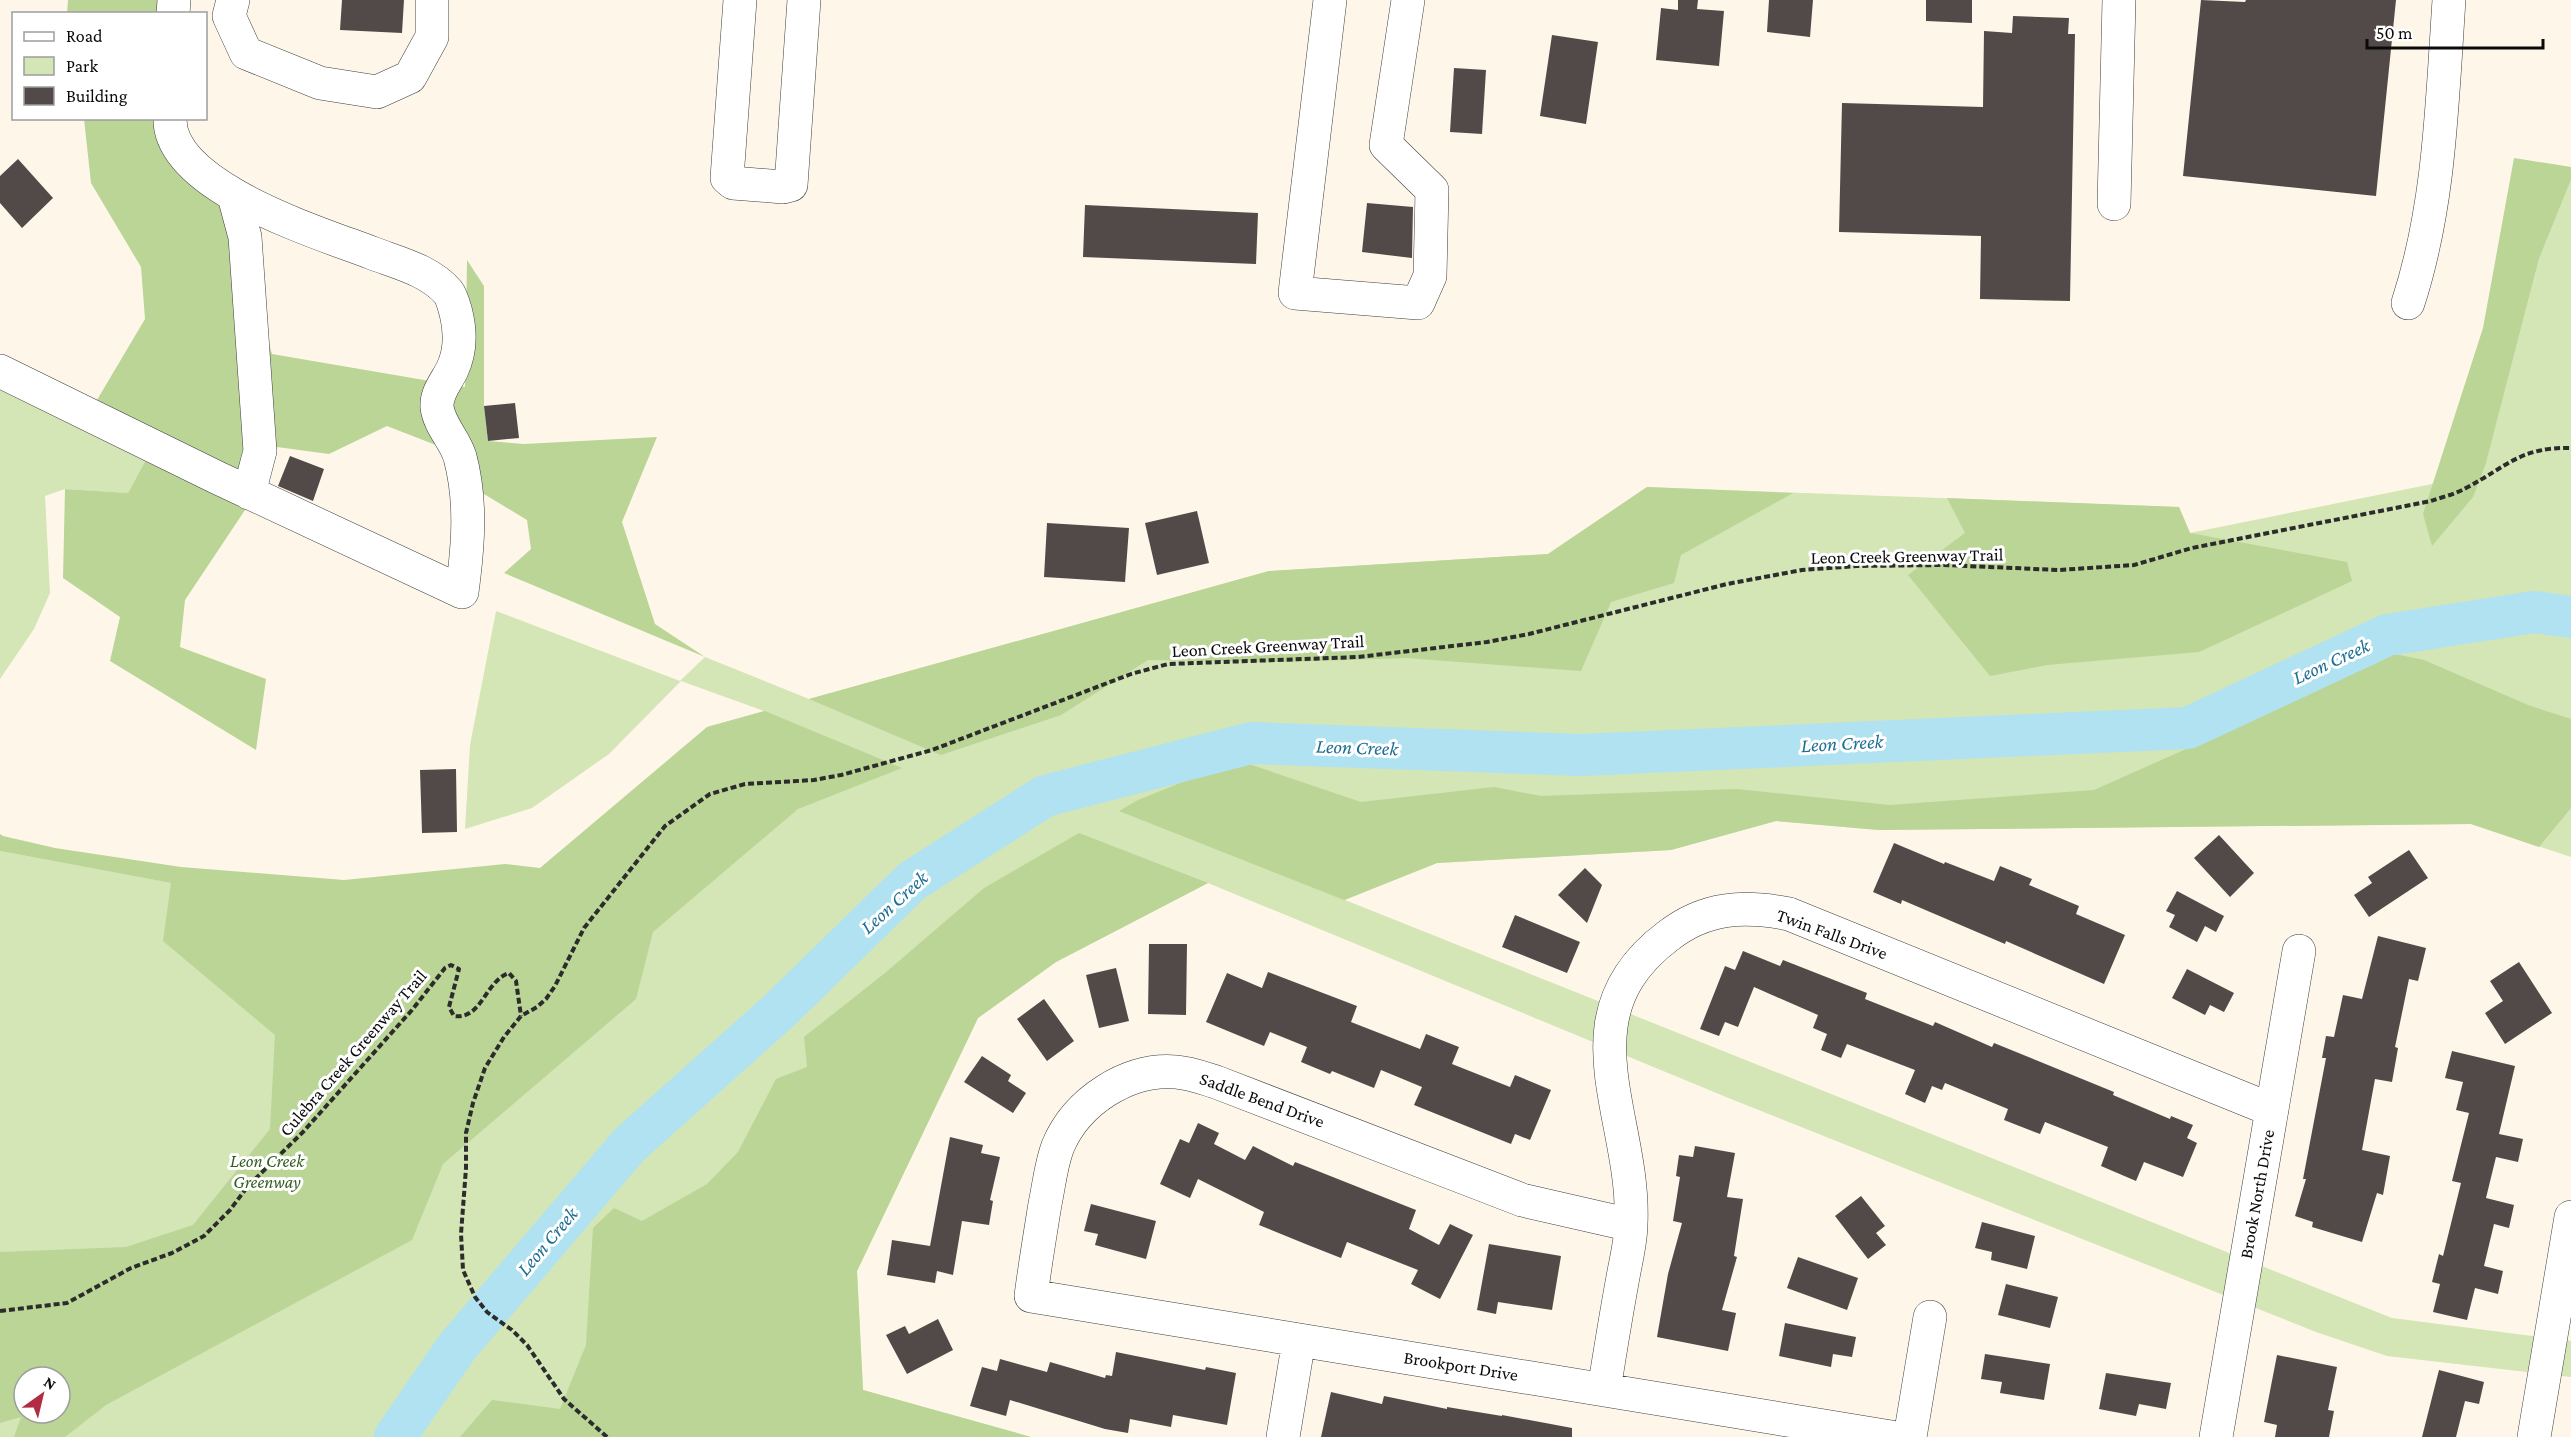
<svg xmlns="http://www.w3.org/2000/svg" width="2571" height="1437" font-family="'Crimson Pro',serif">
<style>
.green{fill:#d4e5b6;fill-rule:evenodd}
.forest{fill:#bad596;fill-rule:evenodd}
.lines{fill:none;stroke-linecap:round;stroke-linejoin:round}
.river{stroke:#b1e2f2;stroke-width:42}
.building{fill:#524a48}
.minor-casing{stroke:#3d3d3d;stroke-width:34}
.path{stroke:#2c2c2c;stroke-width:4;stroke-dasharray:6 3;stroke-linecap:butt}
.minor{stroke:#fff;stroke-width:33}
.labels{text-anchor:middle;stroke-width:6;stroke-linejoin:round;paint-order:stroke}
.street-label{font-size:18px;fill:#0a0a0a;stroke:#fff}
.park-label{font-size:18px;font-style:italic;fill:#345d20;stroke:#fff}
.water-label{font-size:20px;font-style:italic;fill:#1d6e93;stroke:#fff}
</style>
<rect width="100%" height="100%" fill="#fef7e9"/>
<path class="green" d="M2571,180V857L2471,824L1879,830L1776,821L1671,850L1437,863L1345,900L2392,1318L2571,1341V1377L2387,1356L2316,1332L1731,1099L1208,883L1056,962L978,1018L857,1271L863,1390L1031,1437H0V851L510,946L707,727L764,711L681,681L609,754L532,808L465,829L470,745L496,611L680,681L705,657L809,699L1269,571L1548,554L1647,487L2179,507L2190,533L2432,484L2486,462L2539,259ZM24,1377H60V1413H24Z
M0,360L149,454L128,493L65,489L45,496L50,593L34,629L0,679Z"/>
<path class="forest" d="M68,0H160L159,13L67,14Z
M84,119H161L235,228L272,354L465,387L467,260L484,286V406L488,441L524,444L657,437L622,522L655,624L705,657L504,573L531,549L527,520L479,491L446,449L387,426L329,454L277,447L245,510L185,600L180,647L266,679L256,750L110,661L120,617L63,578L65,489L128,493L149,454L94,405L145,319L141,267L91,183Z
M2514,158L2571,167V180L2539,259L2486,463L2473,497L2432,546L2423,514L2483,328Z
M1647,487L1793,493L1681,555L1674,583L1611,602L1581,671L1406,658L1283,662L1148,660L1061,715L941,755L809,699L1269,571L1548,554Z
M1947,498L2179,507L2190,533L2347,562L2352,581L2199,652L2047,665L1990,676L1908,575L1965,533Z
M2380,651L2424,660L2528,705L2571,719V808L2539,847L2471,824L1879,830L1776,821L1671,850L1437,863L1344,900L1119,811L1138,800L1237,760L1361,802L1494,787L1541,796L1736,789L1890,805L2094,790L2258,717Z
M765,711L902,768L798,809L653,932L636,999L443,1164L412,1240L106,1405L65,1437H14L21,1417L0,1423V1252L126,1247L193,1225L270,1129L275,1035L163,941L171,883L0,851V834L3,836L55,848L181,867L344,880L505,864L540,868L707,727ZM24,1377H60V1413H24Z
M1079,833L1208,883L1056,962L978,1018L857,1271L863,1390L1031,1437H460L492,1400L560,1409L586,1345L593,1228L614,1208L642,1221L707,1184L738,1152L776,1079L807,1067L804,1037L885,973L984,888Z"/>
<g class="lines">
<path class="river" d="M395,1437L457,1347L629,1145L780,1010L912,881L1045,796L1251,743L1581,755L2188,728L2387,635L2534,612L2571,617"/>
</g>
<path class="building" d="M342,0H404L402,33L340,30Z
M1678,0H1698L1697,9L1724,11L1719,66L1656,60L1661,8L1678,10Z
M1769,0H1813L1810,37L1767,32Z
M1926,0H1972V23L1926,21Z
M2201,0L2245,2L2246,0H2396L2376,196L2183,176Z
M2013,16L2069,18L2068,34H2075L2070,301L1980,299L1981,236L1839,232L1842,103L1983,107L1984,31L2012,33Z
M1552,35L1598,42L1586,124L1540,116Z
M1454,68L1486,70L1482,134L1450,132Z
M18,159L53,198L22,228L0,203V176Z
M1367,203L1413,207L1412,258L1362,252Z
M1085,205L1258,213L1256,264L1083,257Z
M515,403L519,438L488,441L484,406Z
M290,456L324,469L313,501L278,486Z
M1197,511L1209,563L1157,575L1145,523Z
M1047,523L1129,528L1125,582L1044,577Z
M456,769L457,832L422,833L420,770Z
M2219,835L2254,873L2230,897L2194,858Z
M1894,843L1944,864L1945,862L1994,881L2000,866L2032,879L2029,885L2079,906L2076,914L2125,935L2104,984L2006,941L2005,944L1902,900L1901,904L1873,892Z
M2409,850L2428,878L2369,917L2354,895L2372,883L2368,877Z
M1585,868L1602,885L1587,923L1558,895Z
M2177,891L2224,916L2216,932L2205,926L2197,942L2169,927L2175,915L2166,911Z
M1515,915L1580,942L1567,973L1502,947Z
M2378,936L2426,948L2418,981L2409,979L2395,1047L2398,1048L2392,1082L2375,1079L2362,1150L2390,1156L2383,1195L2377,1193L2362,1242L2312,1227L2313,1222L2295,1216L2306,1179H2303L2326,1058H2322L2326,1036L2334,1037L2343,995L2362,999Z
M1149,944H1187L1186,1015L1148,1014Z
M1743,951L1780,966L1783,960L1867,993L1865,999L1933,1026L1935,1022L1992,1047L1994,1043L2114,1092L2113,1095L2170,1119L2171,1116L2193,1125L2187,1138L2197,1143L2183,1177L2144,1162L2136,1181L2101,1166L2108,1147L2045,1122L2040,1134L2004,1120L2008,1109L1945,1083L1942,1090L1932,1086L1925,1103L1905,1094L1915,1070L1847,1044L1841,1058L1821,1050L1827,1034L1813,1028L1818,1015L1754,987L1738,1027L1725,1022L1719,1036L1700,1029L1725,966L1735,970Z
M2519,962L2552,1013L2505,1044L2485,1013L2503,1001L2490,981Z
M1116,968L1129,1021L1099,1028L1086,975Z
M2187,969L2234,993L2224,1012L2210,1005L2205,1015L2172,998Z
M1268,972L1357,1006L1351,1022L1420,1049L1426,1034L1459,1047L1452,1064L1510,1087L1515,1075L1551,1090L1530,1140L1515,1134L1511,1144L1414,1105L1422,1087L1381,1070L1374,1088L1332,1071L1330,1074L1301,1062L1307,1047L1270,1032L1264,1046L1206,1022L1227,973L1262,988Z
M1044,999L1074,1041L1047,1061L1017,1019Z
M2452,1051L2515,1066L2499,1134L2523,1139L2518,1162L2496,1157L2486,1198L2514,1205L2509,1228L2494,1224L2484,1266L2503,1271L2498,1294L2475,1288L2467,1320L2433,1312L2440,1284L2432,1282L2439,1254L2443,1256L2461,1183L2452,1181L2469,1113L2456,1110L2463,1082L2445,1078Z
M982,1056L1011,1075L1008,1081L1026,1093L1013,1113L964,1082Z
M1198,1123L1219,1133L1214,1144L1245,1160L1253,1146L1293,1166L1295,1162L1416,1210L1409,1229L1439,1245L1450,1224L1473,1235L1440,1299L1411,1284L1418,1270L1347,1242L1341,1258L1308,1245L1259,1225L1264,1212L1198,1179L1190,1198L1160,1184L1180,1139L1189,1143Z
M950,1137L983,1145L981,1153L1000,1157L990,1200L993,1201L989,1225L962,1221L953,1275L937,1271L935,1283L887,1275L892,1240L930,1246Z
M1695,1146L1735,1153L1727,1197L1743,1199L1734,1256L1737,1257L1722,1310L1736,1313L1728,1351L1657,1337L1668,1274L1682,1223L1673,1221L1680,1177L1676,1176L1679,1155L1693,1157Z
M1861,1196L1885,1226L1876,1233L1886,1245L1868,1259L1835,1216Z
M1091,1204L1156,1221L1146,1259L1095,1245L1098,1234L1084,1231Z
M1982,1222L2035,1236L2027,1269L1991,1260L1992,1252L1975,1248Z
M1489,1244L1561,1256L1552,1310L1498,1302L1496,1314L1477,1310Z
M1798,1257L1858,1278L1847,1310L1787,1288Z
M2006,1284L2058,1297L2050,1328L1998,1315Z
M938,1319L953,1350L907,1374L886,1335L905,1326L909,1334Z
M1785,1323L1856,1337L1852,1357L1833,1354L1831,1367L1779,1356Z
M1116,1352L1205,1370L1206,1367L1236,1373L1227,1425L1173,1415L1171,1427L1130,1419L1128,1433L1105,1429L1010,1400L1006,1416L970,1406L982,1367L997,1371L1000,1359L1047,1372L1050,1362L1105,1378L1106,1375L1112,1376Z
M1985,1354L2050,1364L2044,1400L2000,1393L2002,1382L1981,1379Z
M2277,1355L2337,1367L2328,1410L2334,1411L2329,1437H2275L2277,1425L2264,1422Z
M2439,1370L2484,1382L2479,1404L2465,1401L2456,1437H2422Z
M2106,1373L2171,1383L2166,1409L2139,1404L2136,1416L2099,1409Z
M1331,1392L1382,1404L1384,1396L1447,1409V1407L1502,1416V1415L1572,1428V1437H1321Z"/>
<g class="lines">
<defs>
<path id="minor" d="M233,0L229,16L246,53L320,83L377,92L410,77L432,37V0
M740,0L727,178L733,183L783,187L791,185L804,0
M1330,0L1295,293L1418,303L1430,276L1432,190L1386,145L1408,0
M173,14L174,0
M234,196L245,237L260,451L249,493
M2114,204L2119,0
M2408,303C2440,205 2442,102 2449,0
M0,371L218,478L462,592C468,547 472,502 460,457C455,440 439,425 437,407C436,393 446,382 452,370C461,351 461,333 456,313C454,306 452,297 448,292C429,270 398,263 372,253C320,233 168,187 170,118
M1631,1225L1522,1200L1216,1082C1203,1078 1190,1073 1176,1072C1128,1068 1077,1101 1058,1146C1051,1164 1049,1185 1045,1204C1040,1235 1035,1265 1031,1296L1891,1437
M1604,1390C1610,1352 1616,1315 1623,1277C1626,1260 1631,1241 1631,1224C1636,1117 1560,1017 1668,936C1705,907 1744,905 1789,914L2272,1110
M1283,1437L1299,1340
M1910,1437L1930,1317
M2216,1437L2299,951
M2534,1437L2571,1217"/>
</defs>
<use href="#minor" class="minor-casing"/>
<path class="path" d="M0,1311L67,1303L131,1268L172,1253L204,1236L230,1210L248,1186L303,1132L412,1010L445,968L451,965L459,969L449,1007L454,1016C482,1020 485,981 509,973L516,981L521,1016
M607,1437L564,1399L527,1345L512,1330L487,1312L475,1297L463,1270L461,1234L466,1168V1133L473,1103L485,1068L504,1037L521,1016L537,1007L546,999L555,986L584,928L665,826L710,794L745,784L814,780L841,775L932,750L1131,674L1168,664L1358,657L1487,642L1529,634L1727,584L1802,570L1857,566L1944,565L2059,570L2134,565L2192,548L2431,501C2442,497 2456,494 2466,488C2508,466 2520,447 2571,448"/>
<use href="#minor" class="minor"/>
</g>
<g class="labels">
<g class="street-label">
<text transform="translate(1907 556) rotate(-1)" y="6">Leon Creek Greenway Trail</text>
<text transform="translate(1268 646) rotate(-3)" y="6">Leon Creek Greenway Trail</text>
<text transform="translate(1832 934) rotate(20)" y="6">Twin Falls Drive</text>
<text transform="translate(353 1053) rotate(-49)" y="6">Culebra Creek Greenway Trail</text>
<text transform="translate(1262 1100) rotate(20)" y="6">Saddle Bend Drive</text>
<text transform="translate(2257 1194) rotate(-80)" y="6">Brook North Drive</text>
<text transform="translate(1461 1366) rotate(9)" y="6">Brookport Drive</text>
</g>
<g class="park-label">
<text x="267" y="1167">Leon Creek<tspan x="267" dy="21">Greenway</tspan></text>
</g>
<g class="water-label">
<text transform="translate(2331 661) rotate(-25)" y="7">Leon Creek</text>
<text transform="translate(1842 743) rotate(-3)" y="7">Leon Creek</text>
<text transform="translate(1357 747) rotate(2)" y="7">Leon Creek</text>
<text transform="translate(894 902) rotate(-42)" y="7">Leon Creek</text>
<text transform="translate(547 1241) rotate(-50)" y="7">Leon Creek</text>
</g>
</g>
<rect x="12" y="12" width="195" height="108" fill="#ffffff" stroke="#9d9d9d" stroke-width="1.5"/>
<rect x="24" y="32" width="30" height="9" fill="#ffffff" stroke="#9d9d9d" stroke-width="1.5"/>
<text x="66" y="42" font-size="18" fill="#0a0a0a">Road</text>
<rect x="24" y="57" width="30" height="18" fill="#d4e5b6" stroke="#9d9d9d" stroke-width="1.5"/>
<text x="66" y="72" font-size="18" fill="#0a0a0a">Park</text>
<rect x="24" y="87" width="30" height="18" fill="#524a48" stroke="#9d9d9d" stroke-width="1.5"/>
<text x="66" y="102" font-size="18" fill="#0a0a0a">Building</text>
<g transform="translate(42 1395) rotate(34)"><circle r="28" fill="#ffffff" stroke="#9d9d9d" stroke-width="1.5"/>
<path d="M0-4.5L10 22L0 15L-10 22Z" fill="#b12c43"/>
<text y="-9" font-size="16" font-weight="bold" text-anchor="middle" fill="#0a0a0a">N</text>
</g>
<path d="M2367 39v9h176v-9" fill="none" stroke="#0a0a0a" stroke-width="3"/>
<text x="2376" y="39" font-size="18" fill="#0a0a0a" stroke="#ffffff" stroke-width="4.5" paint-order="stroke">50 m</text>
</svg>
